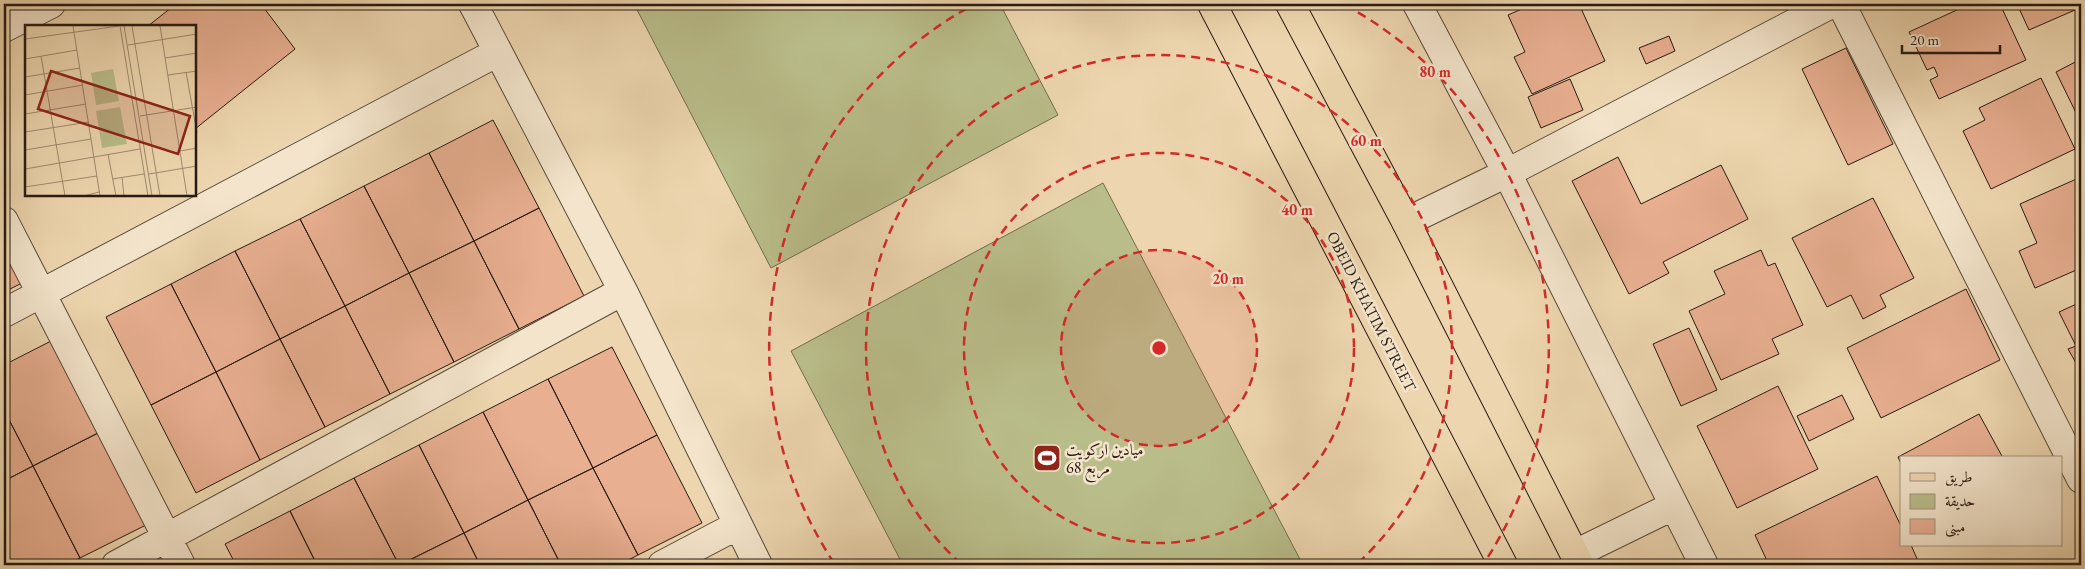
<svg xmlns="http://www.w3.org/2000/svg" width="2085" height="569" font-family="'EB Garamond',Amiri,serif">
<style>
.green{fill:#b9bd8a;stroke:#706c4d}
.building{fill:#e8af91;stroke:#281a10}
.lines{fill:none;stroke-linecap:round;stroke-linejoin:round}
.minor-casing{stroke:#594938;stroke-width:30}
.primary-casing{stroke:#281a10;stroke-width:30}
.minor{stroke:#f3e4cb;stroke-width:28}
.primary{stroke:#edd6af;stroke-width:28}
.ring{fill:none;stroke:#d62828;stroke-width:2.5;stroke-dasharray:9 6}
.labels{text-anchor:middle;stroke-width:5;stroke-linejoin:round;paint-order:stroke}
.street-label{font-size:16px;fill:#281a10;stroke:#f3e4cb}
.poi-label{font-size:16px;fill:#281a10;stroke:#f3e4cb;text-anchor:start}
.inset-road{fill:none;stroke:#9e8b6f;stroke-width:1}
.view{fill:#8f2418;fill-opacity:0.15;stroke:#8f2418;stroke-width:2.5}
.inset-edge{fill:none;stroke:#281a10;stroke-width:2.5}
.centre{fill:#d62828;stroke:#f3e4cb;stroke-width:2.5}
.ring-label{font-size:15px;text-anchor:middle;font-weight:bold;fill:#d62828;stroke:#f3e4cb;stroke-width:5;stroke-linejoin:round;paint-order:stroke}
</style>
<rect width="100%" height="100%" fill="#edd6af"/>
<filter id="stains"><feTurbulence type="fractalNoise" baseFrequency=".004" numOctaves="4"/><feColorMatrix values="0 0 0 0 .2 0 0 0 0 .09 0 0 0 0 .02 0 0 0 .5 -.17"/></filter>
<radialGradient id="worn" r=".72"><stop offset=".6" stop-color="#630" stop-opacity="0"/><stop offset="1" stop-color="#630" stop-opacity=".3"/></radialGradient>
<path class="green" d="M634,4H1000L1058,115L771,268Z
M1103,183L1303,565H903L791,351Z"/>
<path class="building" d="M176,4H261L295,49L195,129V26H148Z
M1533,4H1579L1605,61L1532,94L1514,57L1525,52L1508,15Z
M1957,4H2000L2026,60L1939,99L1930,80L1938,76L1934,67L1927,70L1909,32L1959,9Z
M2017,4H2081V24L2075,10L2029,30Z
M1669,36L1675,51L1646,64L1639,48Z
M1846,48L1893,144L1848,165L1802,69Z
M2081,59V123L2056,72Z
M2041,78L2075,149L1991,189L1963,131L1985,120L1979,108Z
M1570,79L1583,110L1541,128L1528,97Z
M493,120L539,208L474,241L429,153Z
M429,153L474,241L409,273L364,186Z
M1618,157L1641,204L1721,165L1748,219L1663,262L1669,273L1629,294L1572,181Z
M2081,177V268L2035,288L2019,251L2037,243L2020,204Z
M364,186L409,273L345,306L300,219Z
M1873,198L1914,278L1880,295L1886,307L1863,319L1851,295L1827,307L1792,238Z
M539,208L584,296L519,329L474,241Z
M300,219L345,306L280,339L235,251Z
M474,241L519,329L454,362L409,273Z
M4,248L22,283L4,292Z
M1761,250L1768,266L1775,263L1803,325L1772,339L1779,354L1721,380L1689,311L1725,294L1714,271Z
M235,251L280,339L216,372L171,284Z
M409,273L454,362L390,394L345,306Z
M171,284L216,372L151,405L106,317Z
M1966,289L2000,360L1881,418L1847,348Z
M2081,302V361L2076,363L2068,349L2076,346L2059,312Z
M345,306L390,394L325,427L280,339Z
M1689,328L1717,390L1681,406L1653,344Z
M280,339L325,427L260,460L216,372Z
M53,340L100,432L33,466L4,410V365Z
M612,347L657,435L593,468L548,379Z
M216,372L260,460L196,493L151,405Z
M548,379L593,468L528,500L483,412Z
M1778,386L1818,469L1737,508L1697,426Z
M1842,395L1854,419L1809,441L1797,416Z
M4,410L33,466L4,481Z
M483,412L528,500L464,533L419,445Z
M1979,414L2003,458H1901V464L1898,457Z
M100,432L148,524L80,558L33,466Z
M657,435L702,523L638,555L593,468Z
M419,445L464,533L399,565L354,478Z
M33,466L80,558L66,565H4V481Z
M593,468L638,555L618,565H561L528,500Z
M1877,476L1901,526V545H1911L1918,561L1908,565H1769L1755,535Z
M354,478L399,565H317L290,511Z
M528,500L561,565H480L464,533Z
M290,511L317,565H236L225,544Z
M464,533L480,565H400Z"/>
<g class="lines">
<defs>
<path id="minor" d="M473,4L623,291L758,565
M1417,4L1507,173L1704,565
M1841,4L2081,479
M4,28L51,4
M4,221L181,565
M1406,222L1507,173L1831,4
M4,313L498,52
M1575,554L1673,506
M116,565L623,291
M662,565L738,525"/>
<path id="primary" d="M1212,4L1503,565
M1290,4L1406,222L1580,565"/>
</defs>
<use href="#minor" class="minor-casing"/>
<use href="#primary" class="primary-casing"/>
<use href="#minor" class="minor"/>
<use href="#primary" class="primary"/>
</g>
<circle cx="1159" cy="348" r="98" fill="#d62828" fill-opacity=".12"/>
<g class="ring">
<circle cx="1159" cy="348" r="98"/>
<circle cx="1159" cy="348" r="195"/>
<path d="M961 564A293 293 0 1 1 1357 564"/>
<path d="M834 563A390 390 0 0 1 973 5M1345 5A390 390 0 0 1 1484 563"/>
</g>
<defs>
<symbol id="stadium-square" viewBox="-11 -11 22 22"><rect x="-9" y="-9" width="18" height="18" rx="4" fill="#8f2418" stroke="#f3e4cb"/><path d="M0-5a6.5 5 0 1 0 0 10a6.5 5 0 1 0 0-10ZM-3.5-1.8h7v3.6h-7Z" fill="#fff"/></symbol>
</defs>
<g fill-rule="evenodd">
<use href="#stadium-square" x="1031" y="442" width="32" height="32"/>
</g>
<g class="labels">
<g class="street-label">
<text transform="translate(1372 311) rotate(63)" y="6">OBEID KHATIM STREET</text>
</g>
<g class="poi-label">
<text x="1066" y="455">ميادين اركويت<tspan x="1066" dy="18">مربع 68</tspan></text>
</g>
</g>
<g transform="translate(25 25)">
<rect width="171" height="171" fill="#edd6af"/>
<path d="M88,44L94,76L71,80L66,48ZM95,82L102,119L77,123L71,86Z" fill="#b9bd8a"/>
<path class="inset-road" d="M48,1L75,171M95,1L123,171M99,1L127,171M107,1L135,171M135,1L162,171M0,14L94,1M103,20L172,9M16,31L40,171M140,33L172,28M0,34L52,25M161,47L172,108M143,50L172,46M0,52L55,43M0,70L58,60M0,89L61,79M115,91L172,82M0,107L64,97M0,125L66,114M155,126L172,123M83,129L91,171M0,144L115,124M124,149L172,141M97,152L99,171M87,154L119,149M0,162L72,151M59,171L74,167"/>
<path class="view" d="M26,46L165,91L153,129L13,84Z"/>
<rect width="171" height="171" class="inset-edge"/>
</g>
<circle cx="1159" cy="348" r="8" class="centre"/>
<g class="ring-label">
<text x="1435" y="77">80 m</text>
<text x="1366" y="146">60 m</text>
<text x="1297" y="215">40 m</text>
<text x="1228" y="284">20 m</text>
</g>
<rect width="2085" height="569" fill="none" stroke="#edd6af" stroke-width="20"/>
<rect x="5" y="5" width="2075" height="559" fill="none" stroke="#281a10" stroke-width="2.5"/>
<rect x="10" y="10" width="2065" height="549" fill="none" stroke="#281a10"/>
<rect x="1900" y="456" width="162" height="90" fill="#f3e4cb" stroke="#a29380"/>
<rect x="1910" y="473" width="25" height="8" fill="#edd6af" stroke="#a29380"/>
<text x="1945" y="482" font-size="15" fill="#281a10">طريق</text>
<rect x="1910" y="494" width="25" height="15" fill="#b9bd8a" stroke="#a29380"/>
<text x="1945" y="506" font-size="15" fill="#281a10">حديقة</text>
<rect x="1910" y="519" width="25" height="15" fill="#e8af91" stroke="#a29380"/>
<text x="1945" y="532" font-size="15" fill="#281a10">مبنى</text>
<path d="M1902 45v8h98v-8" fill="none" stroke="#281a10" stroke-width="2.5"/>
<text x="1910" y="45" font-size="15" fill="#281a10" stroke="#f3e4cb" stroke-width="4" paint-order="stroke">20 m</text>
<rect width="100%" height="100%" filter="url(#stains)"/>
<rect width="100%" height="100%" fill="url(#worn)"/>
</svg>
